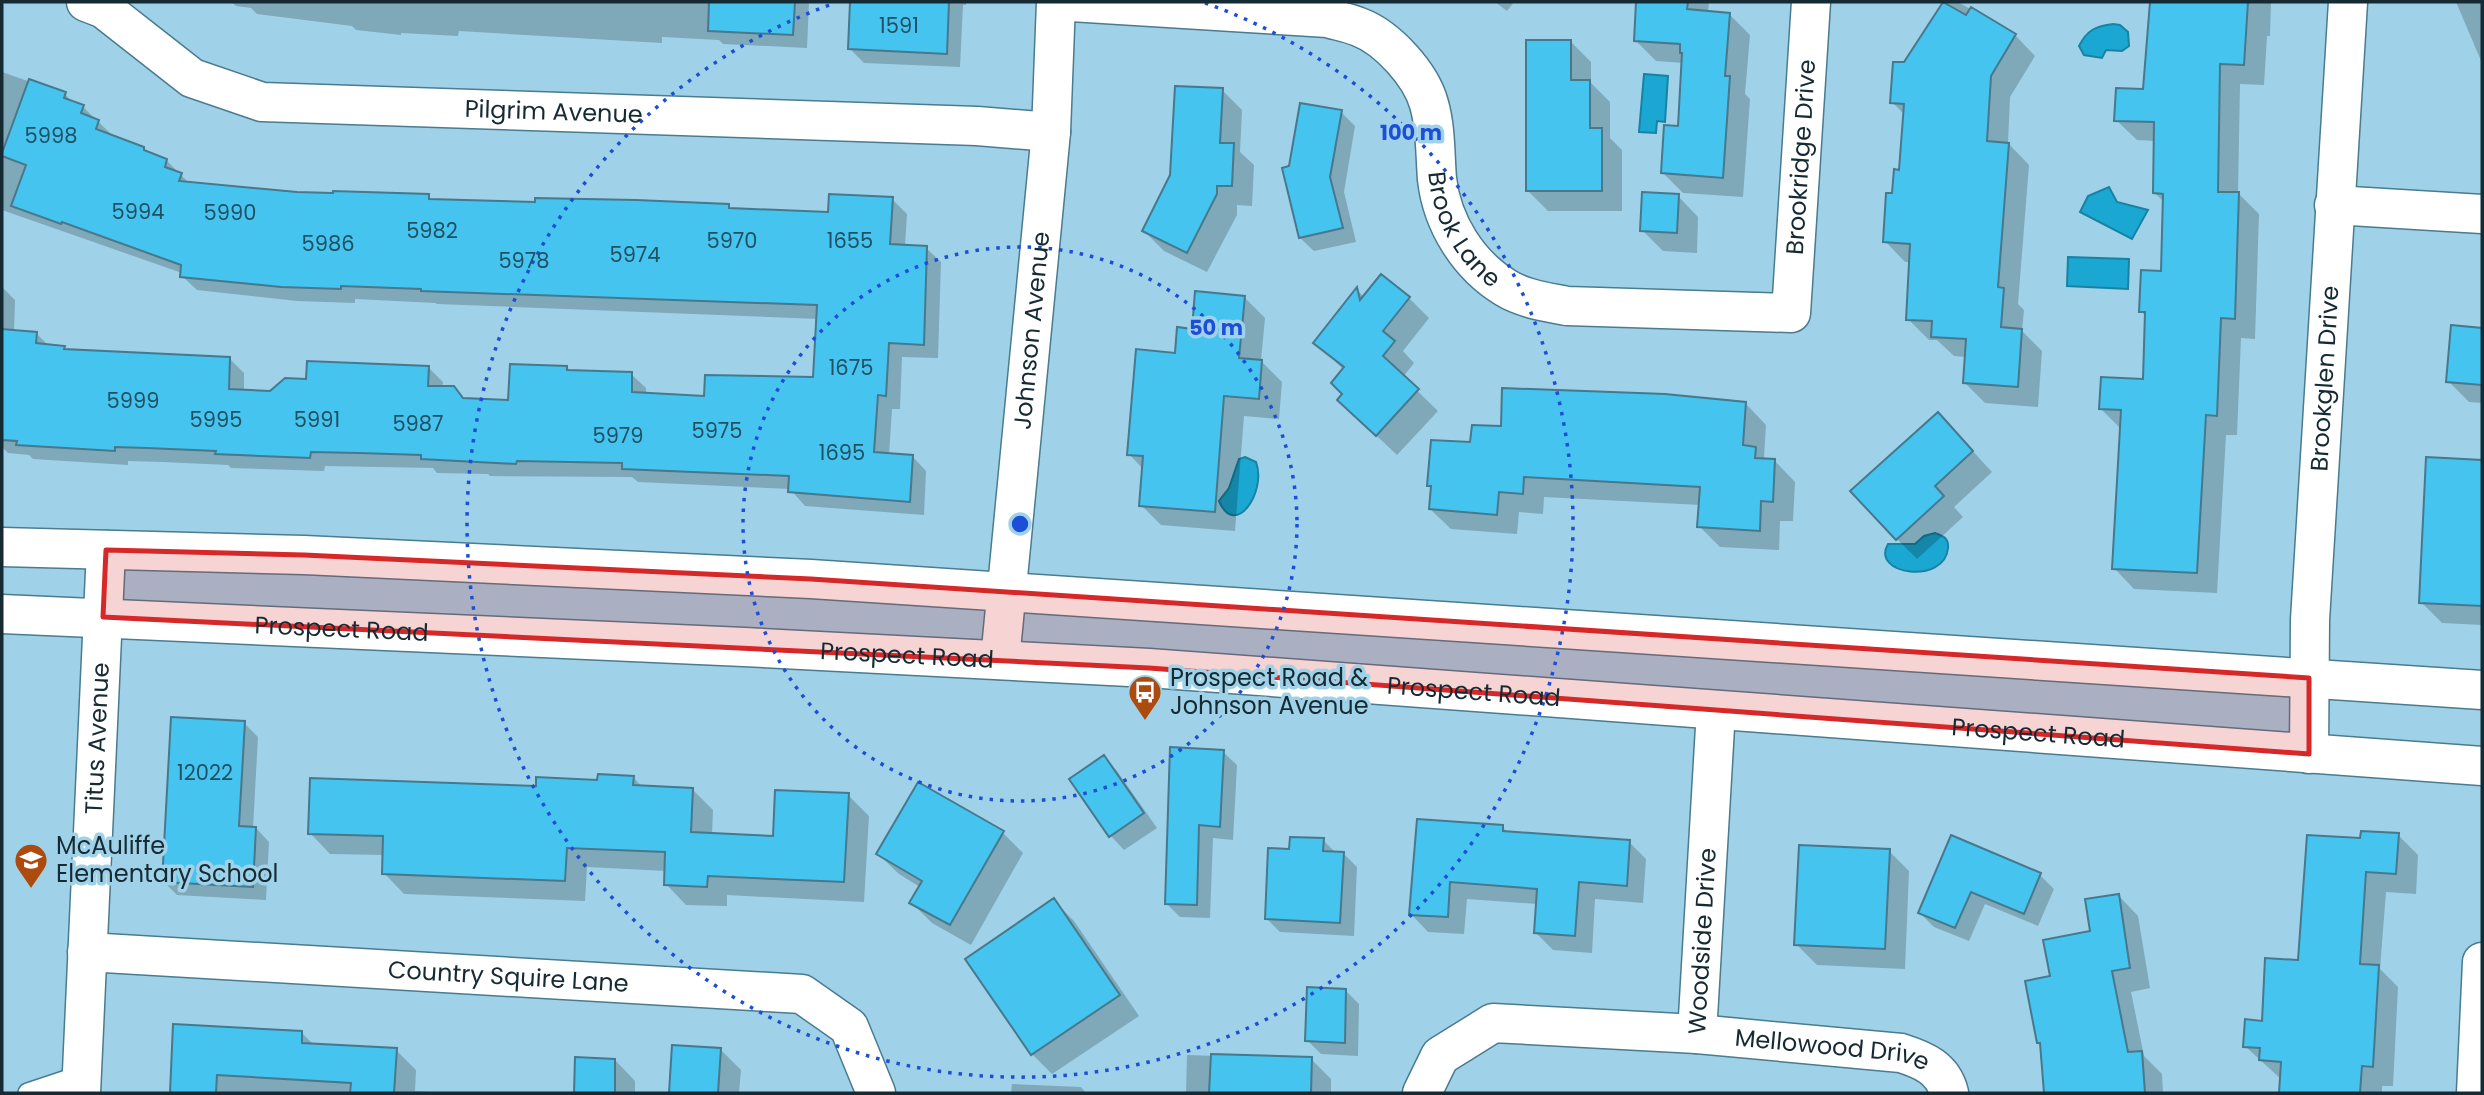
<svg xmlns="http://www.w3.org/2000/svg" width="2484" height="1095" font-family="Poppins,sans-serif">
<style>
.water{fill:#1aa8d3;stroke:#1882a3;stroke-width:2}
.shadow{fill:#0003}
.building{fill:#45c4f0;stroke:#47788c;stroke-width:2}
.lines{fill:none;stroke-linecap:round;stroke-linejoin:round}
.service-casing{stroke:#4a7b8f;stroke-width:22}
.minor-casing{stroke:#4a7b8f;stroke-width:41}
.tertiary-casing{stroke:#4a7b8f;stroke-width:41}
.primary-casing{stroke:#4a7b8f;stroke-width:41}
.service{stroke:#fff;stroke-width:19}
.minor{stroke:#fff;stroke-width:38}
.tertiary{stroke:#fff;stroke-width:38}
.primary{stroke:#fff;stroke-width:38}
.marked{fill:#d62828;fill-opacity:0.2;stroke:#d62828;stroke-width:5;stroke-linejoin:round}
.ring{fill:none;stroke:#1d4ed8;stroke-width:3.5;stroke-dasharray:3.5 7}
.labels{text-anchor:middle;stroke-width:7;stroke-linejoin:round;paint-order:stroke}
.number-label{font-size:21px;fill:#215062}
.street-label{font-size:24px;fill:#152a32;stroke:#9fd2e8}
.poi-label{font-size:24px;fill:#152a32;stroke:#9fd2e8;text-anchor:start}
.centre{fill:#1d4ed8;stroke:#9fd2e8;stroke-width:3.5}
.ring-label{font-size:21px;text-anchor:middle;font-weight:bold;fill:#1d4ed8;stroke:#9fd2e8;stroke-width:7;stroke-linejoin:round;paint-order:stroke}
</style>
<rect width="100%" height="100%" fill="#9fd2e8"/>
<path class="water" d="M2113,24L2120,25L2128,32L2129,46L2122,51L2106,50L2102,58L2084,55L2079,46C2087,30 2096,26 2113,24Z
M1644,74L1668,76L1665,122L1657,121L1656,133L1639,132Z
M2109,187L2117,202L2148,210L2132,239L2080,212L2088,196Z
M2068,257L2129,259L2128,289L2067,286Z
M1245,457L1256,462C1267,492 1235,539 1219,501L1229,488L1239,459Z
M1935,533C1943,536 1949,538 1948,548C1945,585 1870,575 1888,544H1915L1924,536Z"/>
<path class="shadow" d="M231,2H809L807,48L723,44L719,40L662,37V43L459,31L458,36L401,33V35L356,30L352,26L257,14L251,8L236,6Z
M852,2H966V5H963L960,67L864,63L850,49Z
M1495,2H1514L1507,11Z
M1638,2H1709L1708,13L1729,14L1750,35L1745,94L1750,99L1743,197L1683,193L1663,173L1679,128L1684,63L1656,61L1635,40Z
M1945,2H1958L2015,35L2035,56L2010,97L2008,143L2029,165L2018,304L2024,310L2022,331L2042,351L2038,407L1985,403L1965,383L1966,357L1954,356L1937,340H1929L1908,319L1911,262H1905L1885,241L1893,195L1901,172L1905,115L1892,102L1905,64Z
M2150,2H2271L2270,36H2267L2264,85L2240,84L2238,193L2259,214L2255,339L2241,338L2237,435H2226L2217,593L2134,589L2114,568L2121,429L2100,408L2145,381L2146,317L2141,311L2163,273L2165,203L2154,192L2155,141L2137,140L2116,120L2145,91Z
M2456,2H2482V63Z
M1570,41L1591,62V83L1610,102V138L1622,150V211H1548L1527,190Z
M2,72L65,94L74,104L83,107L113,136L166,160L190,184L297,194L428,196L433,200L728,206L732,210L829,214L892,199L907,214L905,246L926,248L941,262L938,358L902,357L900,409H892L889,455L912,456L926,471L924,515L805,506L790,489L638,482L632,477L490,476L488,474L437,473L433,468L325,466L324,471L231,468L228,465L162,462L128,461V465L33,459L29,455L8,453L2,447V287L15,300L14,332L36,333L49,346L64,348L67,351L230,359L244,373V392L271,393L308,381L428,367L443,382L442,388H453L465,400L510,402L567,367L571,372L631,374L646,388V394L706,398L815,379L818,319L437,304L435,303L355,299V303L297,301L197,290L182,276V273L2,210Z
M1222,90L1242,110L1240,152L1254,165L1252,206L1237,205V215L1207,272L1164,251L1144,231Z
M1341,112L1355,126L1344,192L1356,242L1314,251L1300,238L1290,168Z
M1678,196L1698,217L1697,253L1663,251L1642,230Z
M1357,290L1364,297L1409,298L1429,318L1403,351L1414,363L1403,377L1438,411L1397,455L1360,420L1344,394V370L1316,343Z
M1244,297L1265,318L1261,361L1282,382L1279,419L1244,416L1235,531L1161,525L1141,505L1143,469L1129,454L1176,355L1193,331Z
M2452,327L2482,329V403L2469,402L2448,381Z
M1746,404L1766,425L1764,457L1768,461H1775L1795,482L1793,521H1780L1779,550L1720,547L1699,526L1701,505L1544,497L1543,514L1519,512L1517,534L1451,529L1430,509L1432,488L1429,485L1472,444L1502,427Z
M1958,435L1992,472L1954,507L1963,517L1917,559L1897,539Z
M2428,459L2482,461V625L2442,623L2421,602Z
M244,723L258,737L253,828H256L269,842L266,900L177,895L163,881Z
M1223,752L1237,765L1233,840L1213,838L1210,918L1180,917L1166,903Z
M1104,758L1117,771L1157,828L1124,850L1111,836L1072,780Z
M633,777L643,788L693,790L713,810L712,835L775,838L848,795L869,816L864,902L727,895V906L686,905L666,884V871L587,867L585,901L404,894L384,873V855L330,854L310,833L538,788Z
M1502,827L1509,833L1629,842L1646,859L1643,903L1595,899L1592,953L1553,950L1536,933L1538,904L1467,899L1464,934L1428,932L1411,914Z
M1003,833L1023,853L971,945L932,923L911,902L920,887L899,874L878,854Z
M2398,835L2418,855L2416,894L2386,892L2380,969L2398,987L2393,1086H2382V1093H2281L2282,1080L2245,1046L2264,1022L2299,962L2362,840Z
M1952,837L2040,875L2054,889L2038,926L1985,904L1969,941L1934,927L1920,913Z
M1323,840L1336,853H1343L1357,867L1354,936L1280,932L1267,919L1291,850Z
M1889,851L1909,871L1905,969L1817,965L1796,944Z
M2118,895L2138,916L2150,988L2131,992L2144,1056L2162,1074L2163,1093H2046L2042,1047L2038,1042L2052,978L2092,932Z
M1054,901L1074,921L1139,1016L1052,1074L1032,1054Z
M1345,990L1359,1004L1358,1056L1321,1054L1307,1040Z
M175,1026L302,1033L314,1045L396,1050L416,1070L415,1091L442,1093H171Z
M673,1047L721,1050L741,1070L739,1093H671Z
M1187,1055L1311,1059L1331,1079V1093H1186Z
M576,1059L615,1060L635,1081V1093H575Z
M1012,1084L1081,1087L1086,1093H1011Z"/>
<path class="building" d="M709,2H795L793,35L708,31Z
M850,2H949L947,54L848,49Z
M1636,2H1688L1687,9L1730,13L1725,76H1730L1723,178L1661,173L1664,125L1678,126L1682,53H1680V44L1634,41Z
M1943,2L1966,15L1971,7L2016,34L1991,76L1987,141L2009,143L1998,287L2004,288L2001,327L2022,329L2018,387L1963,383L1966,339L1931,337L1932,321L1906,320L1910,244L1883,242L1886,193H1892L1894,169L1899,170L1904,104L1890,103L1893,62H1904Z
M2150,2H2248L2244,65L2220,64L2218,192H2239L2235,319L2221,318L2217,416L2206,415L2197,573L2112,569L2121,410L2099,409L2101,377L2143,379L2145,312H2139L2141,270L2161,271L2163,194L2153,193L2154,122L2114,121L2116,88L2143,89Z
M1526,40H1571V80H1590V128H1602V191H1526Z
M29,79L66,92L64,98L84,105L81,113L99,120L96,129L144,147V150L167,159L165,167L182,173L179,181L297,192L333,193V191L429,194V199L535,202V198L636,200L729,204V208L828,212L829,194L893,197L890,244L927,246L924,345L889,343L886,396L878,395L874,452L913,455L910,502L788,492L789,476L622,469V463L517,461L516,464L421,459V455L359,453L311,452L310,458L215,454L216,451L147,448L115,447V451L16,445L17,441L2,440V329L37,332L36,343L65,346L64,349L230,357L229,389L270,391L285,378L306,379L307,361L429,366L428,386H454L463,398L508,400L510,364L567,366V370L632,372V392L704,396L705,375L813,377L817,305L421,291V289L341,286V289L281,287L180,277L181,265L62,222L61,224L11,206L26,165L2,156V153Z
M1175,86L1223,88L1220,143H1234L1232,186H1217V194L1187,253L1142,231L1170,175Z
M1300,103L1342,110L1330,177L1343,228L1299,238L1282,168L1289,166Z
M1642,192L1679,194L1677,233L1640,231Z
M1381,274L1410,297L1383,331L1395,341L1383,356L1419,389L1376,436L1337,400L1342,394L1331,383L1344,367L1313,343L1357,287L1360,300Z
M1195,291L1245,296L1239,358L1262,360L1259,399L1224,396L1215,512L1139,506L1143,456L1127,455L1136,349L1175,353L1177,327L1192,329Z
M2451,325L2482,328V385L2446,382Z
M1502,388L1665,394L1746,402L1743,445L1756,447L1755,458L1775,459L1773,502L1761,501L1760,531L1697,527L1700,487L1524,477L1523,494L1499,492L1497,515L1429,509L1431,486H1427L1431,440L1470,442L1472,425L1501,426Z
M1938,412L1973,451L1935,486L1944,496L1896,540L1850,491Z
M2426,457L2482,460V606L2419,603Z
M171,717L245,721L239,826L256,827L253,887L162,882Z
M1170,747L1224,750L1220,827L1199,825L1197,905L1165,904Z
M1104,755L1144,813L1109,837L1069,779Z
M598,774L634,776L633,785L693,788L691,832L773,836L775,790L849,793L844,882L708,876L707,887L664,885L665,852L567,848L565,881L382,874L383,836L308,834L310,778L536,786V777L597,780Z
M918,782L1004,831L950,925L909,903L922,881L876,854Z
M1417,819L1503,825V831L1630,840L1627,886L1579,882L1575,936L1534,933L1537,889L1450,882L1448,917L1409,915Z
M2361,831L2399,833L2396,874L2366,872L2360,964L2379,965L2373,1067L2362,1066L2360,1093H2279L2281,1062L2259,1060L2260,1048L2243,1047L2245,1019L2262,1021L2265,958L2298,960L2307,835L2360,838Z
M1951,835L2041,873L2024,914L1971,892L1955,928L1918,913Z
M1290,837L1324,838L1323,851L1344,852L1340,923L1265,919L1268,848L1289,849Z
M1799,845L1890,849L1885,949L1794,945Z
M2119,894L2130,968L2112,971L2128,1052L2142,1051L2145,1093H2044L2040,1043H2037L2025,981L2050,976L2043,940L2090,931L2085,899Z
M1054,898L1120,995L1031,1055L965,959Z
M1307,987L1346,989L1345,1043L1305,1041Z
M173,1024L302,1031V1043L397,1048L394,1093H350L351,1083L217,1075L216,1093H170Z
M672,1045L721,1048L718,1093H669Z
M1211,1054L1312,1057L1311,1093H1209Z
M575,1057L615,1059V1093H574Z"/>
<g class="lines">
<defs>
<path id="service" d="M28,1093L82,1075"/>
<g id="minor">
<path id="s1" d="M86,2L104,9L192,78L262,102L977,126L1051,132"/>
<path id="s2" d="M1071,2L1328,18C1338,21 1349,23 1359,27C1388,38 1421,75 1429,104C1436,128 1435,154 1437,179C1442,223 1468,265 1506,288C1524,299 1547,302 1567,306L1791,313L1811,2"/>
<path d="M2334,205L2482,214"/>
<path id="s3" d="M2309,754L2310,620L2348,2"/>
<path id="s4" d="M87,952L802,994L849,1027L876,1093"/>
<path id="s5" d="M1697,1034L1716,710"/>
<path id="s6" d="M81,1093L106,550"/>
<path id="s7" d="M1422,1093L1440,1056L1493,1023L1697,1034L1901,1053C1923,1060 1943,1068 1949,1093"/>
<path d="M2476,1093L2482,962"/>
</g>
<g id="tertiary">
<path id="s8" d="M1000,660L1051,132L1056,2"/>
</g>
<g id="primary">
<path d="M2,547L304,555L811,579L2482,690"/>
<path id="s9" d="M2,614L744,647L1149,668L2482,766"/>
</g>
</defs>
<use href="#service" class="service-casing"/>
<use href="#minor" class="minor-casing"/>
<use href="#tertiary" class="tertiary-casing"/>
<use href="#primary" class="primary-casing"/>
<use href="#service" class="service"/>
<use href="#minor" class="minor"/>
<use href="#tertiary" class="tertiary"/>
<use href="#primary" class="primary"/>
</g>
<path class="marked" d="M106,550L304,555L811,579L2309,678V754L1149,668L103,617Z"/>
<g class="ring">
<circle cx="1020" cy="524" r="277"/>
<path d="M1205 3A553 553 0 1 1 835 3"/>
</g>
<defs>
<symbol id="bus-pin" viewBox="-11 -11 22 30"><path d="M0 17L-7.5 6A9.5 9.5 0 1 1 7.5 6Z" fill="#ad4a0e" stroke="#9fd2e8"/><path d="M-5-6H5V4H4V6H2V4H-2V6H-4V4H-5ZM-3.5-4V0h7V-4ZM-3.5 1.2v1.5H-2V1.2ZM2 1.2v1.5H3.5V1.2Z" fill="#fff"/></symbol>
<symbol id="school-pin" viewBox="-11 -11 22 30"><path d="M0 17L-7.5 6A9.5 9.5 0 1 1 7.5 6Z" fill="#ad4a0e" stroke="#9fd2e8"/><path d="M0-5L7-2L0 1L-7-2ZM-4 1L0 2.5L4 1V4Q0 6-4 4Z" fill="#fff"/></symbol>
</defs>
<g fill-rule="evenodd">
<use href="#bus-pin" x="1126" y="673" width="38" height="52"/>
<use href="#school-pin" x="12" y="841" width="38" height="52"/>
</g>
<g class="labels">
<g class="number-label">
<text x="899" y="33">1591</text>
<text x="51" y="143">5998</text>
<text x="138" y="219">5994</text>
<text x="230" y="220">5990</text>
<text x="432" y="238">5982</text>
<text x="732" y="248">5970</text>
<text x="850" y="248">1655</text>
<text x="328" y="251">5986</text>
<text x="635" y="262">5974</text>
<text x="524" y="268">5978</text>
<text x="851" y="375">1675</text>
<text x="133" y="408">5999</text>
<text x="216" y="427">5995</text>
<text x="317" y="427">5991</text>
<text x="418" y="431">5987</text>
<text x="717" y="438">5975</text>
<text x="618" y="443">5979</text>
<text x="842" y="460">1695</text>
<text x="205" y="780">12022</text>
</g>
<g class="street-label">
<text dy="8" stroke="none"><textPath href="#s1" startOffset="497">Pilgrim Avenue</textPath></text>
<text dy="8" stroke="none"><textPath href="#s2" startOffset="1050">Brookridge Drive</textPath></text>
<text dy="8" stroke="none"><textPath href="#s2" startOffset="530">Brook Lane</textPath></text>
<text dy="8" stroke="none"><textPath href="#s8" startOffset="331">Johnson Avenue</textPath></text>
<text dy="8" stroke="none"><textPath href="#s3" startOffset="376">Brookglen Drive</textPath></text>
<text dy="8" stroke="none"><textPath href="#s9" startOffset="340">Prospect Road</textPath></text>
<text dy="8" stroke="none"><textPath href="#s9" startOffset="906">Prospect Road</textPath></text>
<text dy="8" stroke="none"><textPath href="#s9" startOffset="1474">Prospect Road</textPath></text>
<text dy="8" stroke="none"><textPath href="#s9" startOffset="2040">Prospect Road</textPath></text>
<text dy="8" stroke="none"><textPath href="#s6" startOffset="355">Titus Avenue</textPath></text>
<text dy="8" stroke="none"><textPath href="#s5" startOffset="93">Woodside Drive</textPath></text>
<text dy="8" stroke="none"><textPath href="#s4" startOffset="422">Country Squire Lane</textPath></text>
<text dy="8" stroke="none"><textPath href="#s7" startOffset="444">Mellowood Drive</textPath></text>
</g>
<g class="poi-label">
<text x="1170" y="686">Prospect Road &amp;<tspan x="1170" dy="28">Johnson Avenue</tspan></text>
<text x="56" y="854">McAuliffe<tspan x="56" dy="28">Elementary School</tspan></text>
</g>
</g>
<circle cx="1020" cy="524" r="10" class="centre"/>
<g class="ring-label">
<text x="1411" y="140">100 m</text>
<text x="1216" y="335">50 m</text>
</g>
<rect width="2484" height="1095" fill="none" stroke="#152a32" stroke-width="7"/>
</svg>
